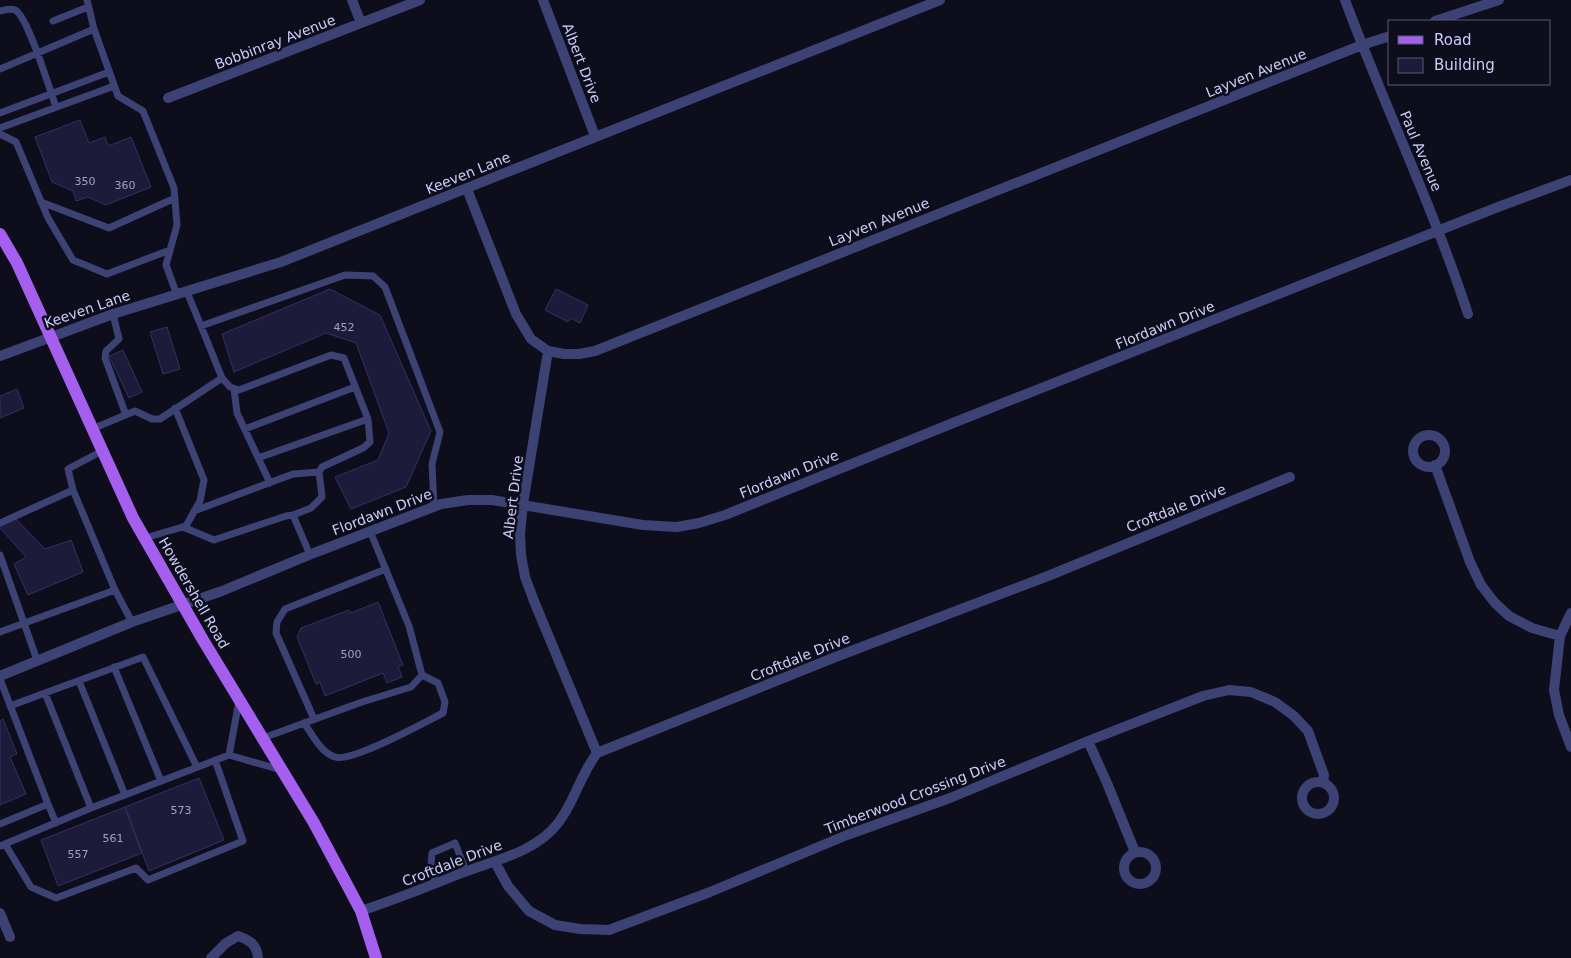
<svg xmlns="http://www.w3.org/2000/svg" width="1571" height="958" font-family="'DejaVu Sans',sans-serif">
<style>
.building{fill:#1d1b3a;stroke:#333063}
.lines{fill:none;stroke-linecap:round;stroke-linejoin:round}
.lane{stroke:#3d4275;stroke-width:7}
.street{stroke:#3d4275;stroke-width:10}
.primary{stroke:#a55fee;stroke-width:12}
.labels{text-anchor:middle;stroke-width:5;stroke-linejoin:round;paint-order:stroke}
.number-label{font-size:11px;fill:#a0a0c9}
.street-label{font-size:14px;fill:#cccdf9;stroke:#0d0d1b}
</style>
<rect width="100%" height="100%" fill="#0d0d1b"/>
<path class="building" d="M80,120L89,143L105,137L108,146L131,137L151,187L106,205L88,197L76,201L73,191L52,182L35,137Z
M330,289L380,315L431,431L406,487L351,509L335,477L378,460L389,433L356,343L326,333L234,372L222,334Z
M556,289L588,305L580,323L570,318L568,322L545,310Z
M167,327L180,369L163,374L150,332Z
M123,350L142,392L129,398L109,356Z
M17,389L24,408L0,418V396Z
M15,518L45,549L71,540L83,572L28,595L14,564L26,557L0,528V526Z
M378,602L403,665L398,667L402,677L387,683L383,673L325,696L320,682L316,684L297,637L301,628L349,610L351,613Z
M3,719L17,754L10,757L26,794L0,805V721Z
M199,778L224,840L149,871L125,807Z
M125,807L142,853L58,886L41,840Z"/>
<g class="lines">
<path class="lane" d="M87,0L94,29L118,96L143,111L174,188L177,225L166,265L177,295
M0,11C5,10 10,8 15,10C28,16 50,91 56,107
M53,21L88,7
M0,69L94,29
M0,113L109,72
M0,128L114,86
M0,134L16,142L48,218L73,260L107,274L170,250
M41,202L109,228L175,198
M187,292L201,326L345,275L373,276L385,287L440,432L432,464L434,506
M113,314L119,339L106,351L105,358L126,415
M222,378L230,387L239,390L331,355L344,358L368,419L370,442L363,448L322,467L319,472L322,497L311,508L293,515
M234,389L237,413L270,483
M92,429L135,411L152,419H160L222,378L201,326
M245,429L355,387
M258,458L368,419
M194,511L293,474L319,472
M0,523L73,490L68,469L102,451
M183,527L214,540L286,516L293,515L310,555
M145,538L186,526L200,501L204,480L175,408
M0,555L37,660
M115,590L132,622
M0,632L115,590L73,490
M114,667L161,781
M0,679L48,804L0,824
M79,681L125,795
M45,693L143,657L197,767
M239,701L229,755L281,770
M10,706L45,693L91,808
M314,719L276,633L277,622L285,609L386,569
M304,723C312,734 321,753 335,757C351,763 425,722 443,713L445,702L438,683L422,675
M263,738L362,702L411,687L422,675L409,626L370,531
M48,804L56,823
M5,844L31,887L56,898L136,868L148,880L243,841L215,760
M0,846L91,808L229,755
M436,884L431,864L432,853L455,843L466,871"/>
<path class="street" d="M352,0L361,23
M543,0L595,136
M1345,0C1384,105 1433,207 1468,314
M1435,21L1499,0
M168,98L420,0
M467,189L516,314L531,339L548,351L564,354H579L595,351L1362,45L1390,36
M548,351L523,504L520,534L521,555L525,577L534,601L597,753
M0,356L113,314L281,262L940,0
M1413 451a16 16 0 1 1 32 0a16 16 0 1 1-32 0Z
M1435,465L1470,562L1481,585L1495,603L1509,616L1532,628L1560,636
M1571,613L1560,636L1554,690L1559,715L1571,747
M0,676L132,622L222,591L314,553L441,504L468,500H492L643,525L677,527L699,523L725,515L958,421L1498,207L1571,180
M1088,741L1107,783L1135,852
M1302 798a16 16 0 1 1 32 0a16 16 0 1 1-32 0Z
M1124 868a16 16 0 1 1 32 0a16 16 0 1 1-32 0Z
M495,862L508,886L529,911L555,925L580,929L609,930L710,892L847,835L950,798L1088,741L1203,696L1229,690L1251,692L1275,702L1294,716L1308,731L1324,775L1323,782
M361,911C396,899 430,886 464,872C496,860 536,852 558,823C570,808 576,789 585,773C588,766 593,759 597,753L833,658L1048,576L1290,477
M0,913L10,937
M211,958L226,943L238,936C250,940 257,945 258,958"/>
<path class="primary" d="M0,234L17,263L133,518L203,640L314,823L361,911L376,958"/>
</g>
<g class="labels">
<g class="number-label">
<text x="85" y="185">350</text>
<text x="125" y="189">360</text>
<text x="344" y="331">452</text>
<text x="351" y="658">500</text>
<text x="181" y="814">573</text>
<text x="113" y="842">561</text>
<text x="78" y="858">557</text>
</g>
<g class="street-label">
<text transform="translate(275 42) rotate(-21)" y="5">Bobbinray Avenue</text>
<text transform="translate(582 63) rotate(69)" y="5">Albert Drive</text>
<text transform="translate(1256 73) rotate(-22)" y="5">Layven Avenue</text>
<text transform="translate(1421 151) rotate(67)" y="5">Paul Avenue</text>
<text transform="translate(468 173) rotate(-22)" y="5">Keeven Lane</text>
<text transform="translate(879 222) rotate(-22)" y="5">Layven Avenue</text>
<text transform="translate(87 309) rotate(-19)" y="5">Keeven Lane</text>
<text transform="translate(1165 325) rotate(-22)" y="5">Flordawn Drive</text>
<text transform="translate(789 474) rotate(-22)" y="5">Flordawn Drive</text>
<text transform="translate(513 497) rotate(-83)" y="5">Albert Drive</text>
<text transform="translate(1176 508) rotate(-22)" y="5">Croftdale Drive</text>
<text transform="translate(382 512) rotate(-21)" y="5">Flordawn Drive</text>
<text transform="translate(194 593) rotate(60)" y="5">Howdershell Road</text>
<text transform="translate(800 657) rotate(-22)" y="5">Croftdale Drive</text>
<text transform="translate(915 795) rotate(-21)" y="5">Timberwood Crossing Drive</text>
<text transform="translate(452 863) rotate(-21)" y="5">Croftdale Drive</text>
</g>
</g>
<rect x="1388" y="20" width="162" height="65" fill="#0d0d1b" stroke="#595a74"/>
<rect x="1398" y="36" width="25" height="8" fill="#a55fee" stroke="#595a74"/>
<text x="1434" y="45" font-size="15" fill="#cccdf9">Road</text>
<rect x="1398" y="58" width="25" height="15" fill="#1d1b3a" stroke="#595a74"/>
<text x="1434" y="70" font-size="15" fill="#cccdf9">Building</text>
</svg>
